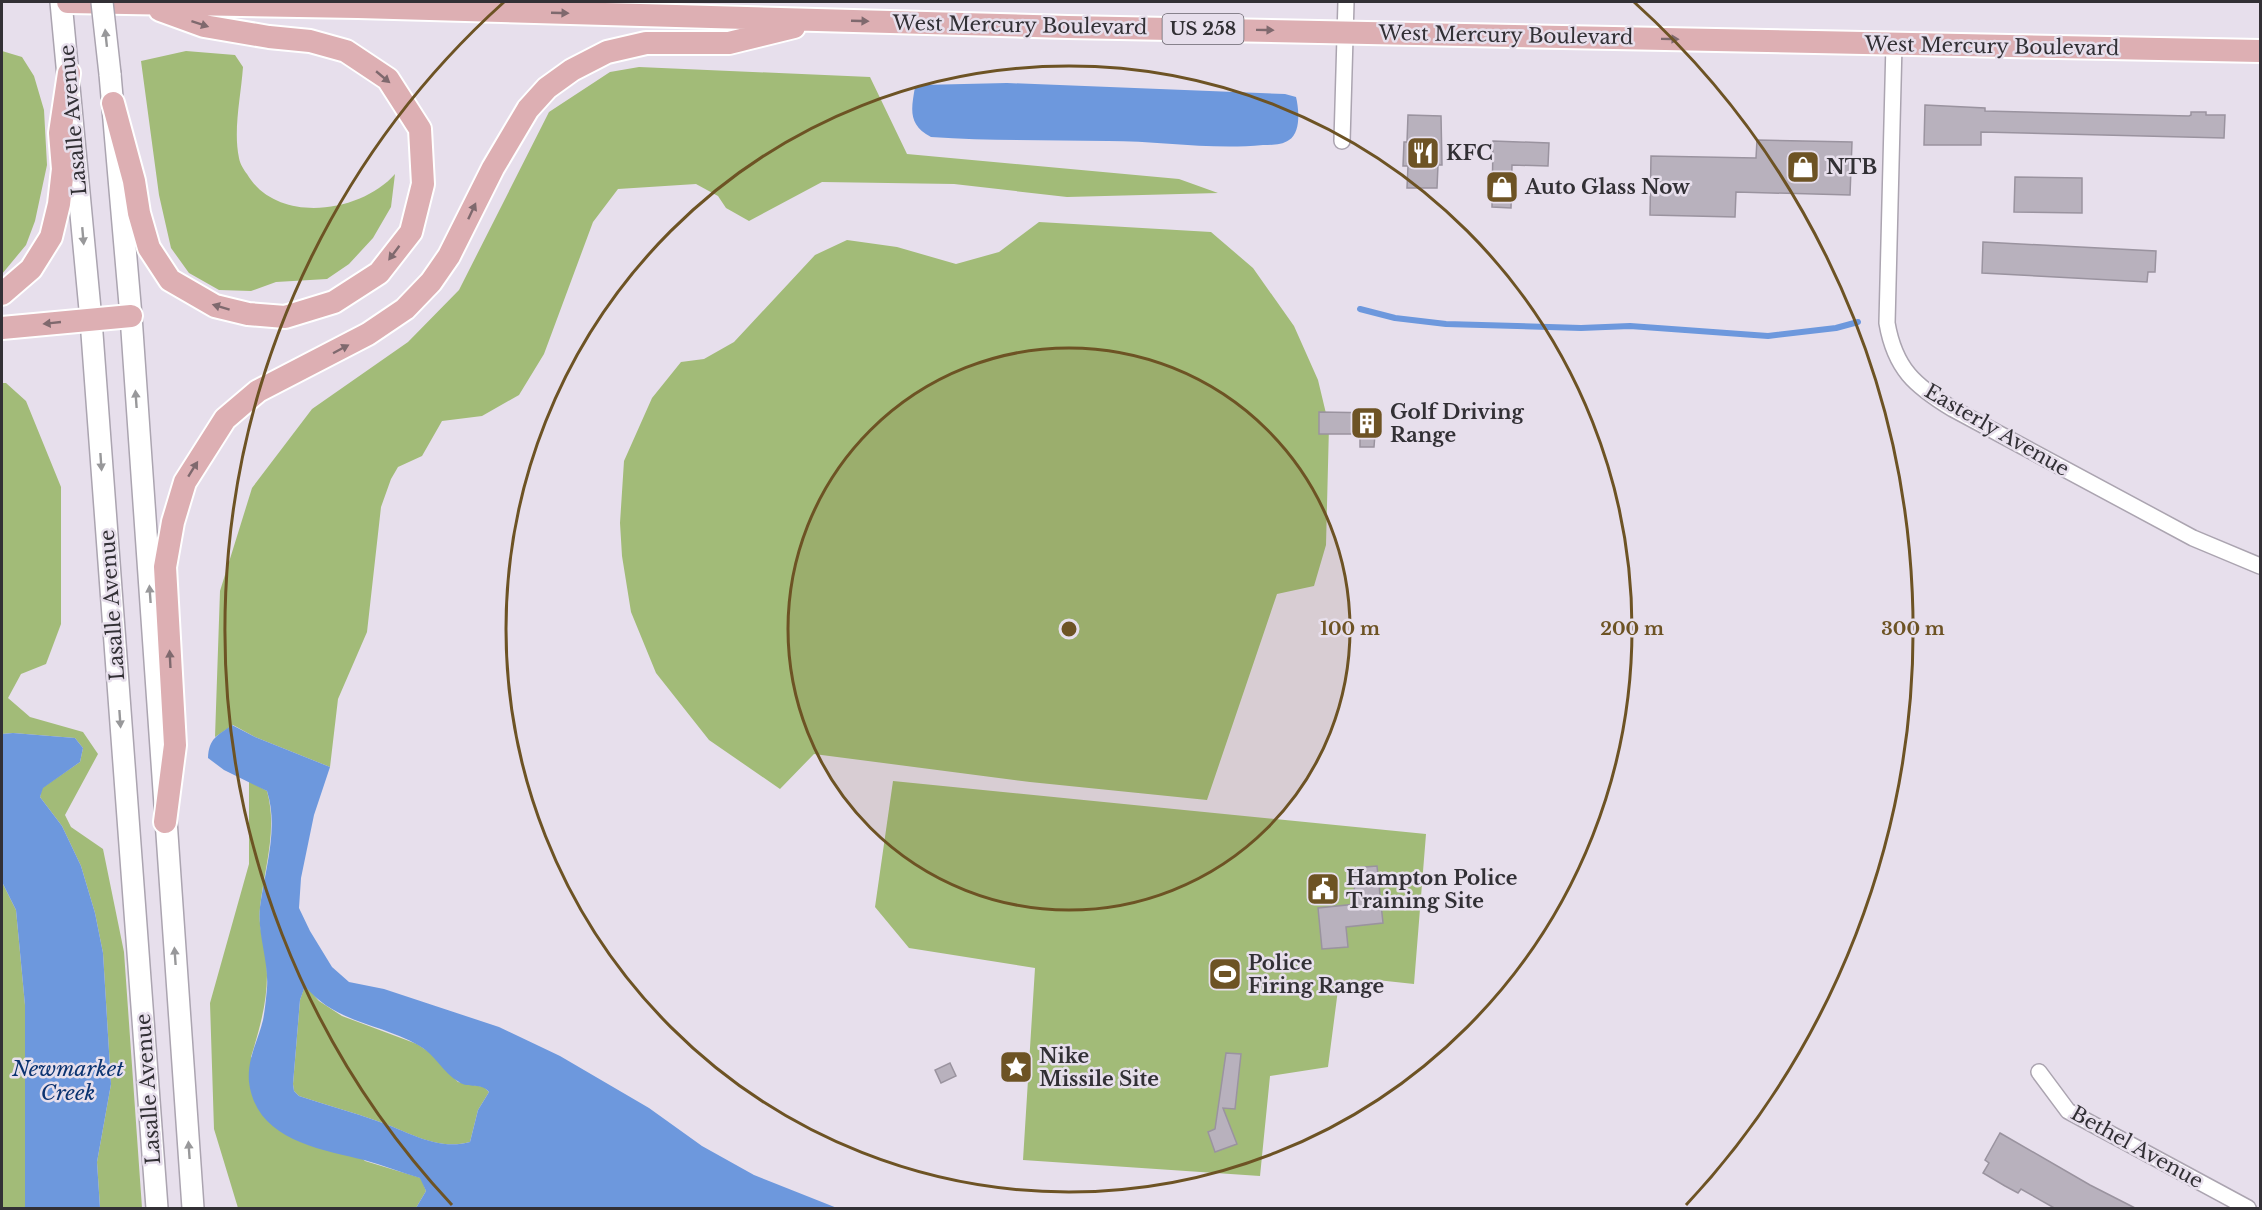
<svg xmlns="http://www.w3.org/2000/svg" width="2262" height="1210" font-family="'Libre Baskerville',serif">
<style>
.green{fill:#a2bb78}
.water{fill:#6d98dd;fill-rule:evenodd}
.lines{fill:none;stroke-linecap:round;stroke-linejoin:round}
.stream{stroke:#6d98dd;stroke-width:6}
.building{fill:#b8b1bd;stroke:#9a939f;stroke-width:1.5}
.minor-casing{stroke:#aba4b0;stroke-width:18}
.secondary-casing{stroke:#aba4b0;stroke-width:24}
.primary-casing{stroke:#fff;stroke-width:26}
.minor{stroke:#fff;stroke-width:15}
.secondary{stroke:#fff;stroke-width:21}
.primary{stroke:#ddafb3;stroke-width:22}
.secondary-bridge-casing{stroke:#aba4b0;stroke-width:24;stroke-linecap:butt}
.secondary-bridge{stroke:#fff;stroke-width:21}
.oneway{fill:#7f696e}
.oneway2{fill:#98989a}
.ring{fill:none;stroke:#6d5324;stroke-width:3}
.labels{text-anchor:middle;stroke-width:5;stroke-linejoin:round;paint-order:stroke}
.shield{fill:#e7dfec;stroke:#68646c;stroke-width:1.5}
.shield-label{font-size:18px;font-weight:bold;fill:#323035}
.street-label{font-size:20px;fill:#323035;stroke:#e7dfec}
.poi-label{font-size:20px;font-weight:bold;fill:#323035;stroke:#e7dfec;text-anchor:start}
.water-label{font-size:21px;font-style:italic;fill:#0b3370;stroke:#e7dfec}
.centre{fill:#6d5324;stroke:#e7dfec;stroke-width:3}
.ring-label{font-size:18px;text-anchor:middle;font-weight:bold;fill:#6d5324;stroke:#e7dfec;stroke-width:5;stroke-linejoin:round;paint-order:stroke}
</style>
<rect width="100%" height="100%" fill="#e7dfec"/>
<path class="green" d="M2,51L22,57L34,76L44,110L47,165L35,221L26,245L2,274Z
M186,51L235,55L243,67C241,96 233,130 239,158C240,164 244,170 247,174C277,225 361,213 395,174L391,207L373,238L349,264L327,279L276,282L251,291L219,290L189,273L171,248L159,195L141,61Z
M639,67L870,77L907,154L1179,179L1218,193L1067,197L954,184L822,182L749,221L726,208L718,196L696,184L618,189L593,222L544,354L519,395L482,416L442,421L422,456L398,467L391,479L381,507L367,632L338,699L330,767L255,737L233,725L215,737L220,591L252,488L312,409L408,342L459,290L549,112L610,72Z
M1039,222L1211,232L1253,268L1294,326L1318,380L1329,426L1326,545L1314,586L1277,594L1207,800L1030,782L814,754L780,789L709,740L656,673L631,612L622,556L620,523L624,461L652,398L681,362L704,359L734,342L815,255L847,240L897,247L956,264L999,252Z
M2,383H6L26,401L61,487V624L46,664L21,674L8,698L30,717L83,732L98,754L65,815L71,827L103,849L124,952L142,1208H100L97,1162L111,1084L103,953L95,913L81,866L62,826L40,797L42,788L80,762L83,748L75,738L13,733L2,734Z
M249,781L267,791C278,830 264,869 260,908C258,926 264,941 266,958C270,993 261,1024 251,1057L365,1161L421,1178L426,1191L416,1208H238L214,1129L210,1003L249,864Z
M893,781L1426,834L1414,984L1377,980L1339,982L1328,1067L1270,1076L1260,1176L1023,1160L1035,968L909,948L875,907Z
M2,882L16,910L25,1005V1208H2Z
M305,985L319,1001L342,1016L417,1044L429,1052L458,1082L484,1087L489,1092L478,1110L470,1142C437,1151 409,1132 380,1122C353,1112 326,1105 299,1096L294,1091L293,1084L300,1000Z"/>
<path class="water" d="M1007,83L1285,94L1296,97C1299,109 1301,133 1289,140C1282,145 1272,145 1263,145C1211,150 1160,141 1108,141C1049,140 990,141 931,137C908,125 911,110 915,87L921,85Z
M232,725L255,737L330,767L314,815L301,878L299,908L310,931L332,967L349,982L384,989L499,1027L560,1056L649,1108L702,1146L754,1175L837,1208H416L426,1191L420,1178C402,1173 383,1165 364,1160C319,1149 256,1140 249,1082C247,1059 258,1041 263,1020C265,1010 266,999 267,988C269,961 257,934 260,907C265,869 279,828 267,791L224,770L208,758C209,738 217,736 232,725ZM305,986C335,1023 379,1023 418,1045C435,1054 443,1073 459,1082C469,1089 481,1082 489,1092L478,1110L470,1142C438,1151 409,1132 380,1122C353,1112 326,1105 299,1096L294,1091L293,1084L300,1000Z
M13,733L75,738L83,748L80,762L43,788L40,797L62,826L81,866L95,913L103,953L111,1084L97,1162L100,1208H25V1005L16,910L2,882V734Z"/>
<g class="lines">
<path class="stream" d="M1360,309L1395,318L1446,324L1581,328L1630,326L1768,336L1836,328L1858,322"/>
</g>
<path class="building" d="M1925,105L1985,108V111L2189,116L2191,115V112H2206V115H2225L2224,138L1981,132V145H1924Z
M1408,115L1441,116L1442,165H1438L1437,188H1407L1408,166H1403L1404,142H1407Z
M1757,140L1852,142L1850,195L1736,192L1735,217L1650,215L1651,156L1756,158Z
M1493,141L1549,143L1548,166L1512,165L1511,208L1492,207Z
M2015,177L2082,178V213L2014,212Z
M1983,242L2156,251L2155,272H2148L2147,282L1982,273Z
M1319,412L1380,413L1379,434H1375L1374,447H1360V434H1319Z
M1377,866L1383,923L1346,927L1348,947L1322,949L1318,908L1356,904L1352,868Z
M1226,1053L1241,1054L1235,1109L1223,1108L1237,1144L1215,1152L1208,1132L1215,1129Z
M950,1063L956,1076L941,1083L935,1070Z
M2000,1133L2090,1185L2137,1209H2056L2021,1189L2018,1193L2005,1186L1983,1173L1989,1163L1985,1160Z"/>
<g class="lines">
<defs>
<path id="minor" d="M1894,44L1887,323C1895,369 1915,386 1953,409L2193,538L2260,566
M1342,141L1346,2
M2039,1072L2068,1111L2248,1208"/>
<path id="secondary" d="M61,2L91,320L157,1208
M110,74L131,316L193,1208"/>
<path id="primary" d="M68,2L358,7L1068,27L2260,51
M113,103L134,181L139,213L149,248L170,280L215,306L248,314L285,317L334,302L379,273L411,232L423,184L420,129L388,79L346,51L310,41L269,37L204,26L160,10
M2,294L31,269L51,237L59,204L63,169L60,133L69,73
M2,328L131,316
M165,822L175,745L165,567L173,522L185,482L225,419L258,391L368,334L405,309L431,282L449,256L493,168L528,109L547,88L572,70L607,52L646,43H729L794,27"/>
</defs>
<use href="#minor" class="minor-casing"/>
<use href="#secondary" class="secondary-casing"/>
<use href="#primary" class="primary-casing"/>
<use href="#minor" class="minor"/>
<use href="#secondary" class="secondary"/>
<use href="#primary" class="primary"/>
<defs>
<path id="secondary-bridge" d="M102,2L110,74"/>
</defs>
<use href="#secondary-bridge" class="secondary-bridge-casing"/>
<use href="#secondary-bridge" class="secondary-bridge"/>
</g>
<defs><path id="oneway-solid" d="M-6-.8H1V-3.2L6.5 0L1 3.2V.8H-6Z" transform="scale(1.5)"/></defs>
<g class="oneway">
<use href="#oneway-solid" transform="translate(560 13) rotate(2)"/>
<use href="#oneway-solid" transform="translate(860 21) rotate(2)"/>
<use href="#oneway-solid" transform="translate(200 24) rotate(18)"/>
<use href="#oneway-solid" transform="translate(1265 30) rotate(1)"/>
<use href="#oneway-solid" transform="translate(1670 39) rotate(1)"/>
<use href="#oneway-solid" transform="translate(383 77) rotate(40)"/>
<use href="#oneway-solid" transform="translate(472 211) rotate(-65)"/>
<use href="#oneway-solid" transform="translate(394 253) rotate(127)"/>
<use href="#oneway-solid" transform="translate(221 307) rotate(-163)"/>
<use href="#oneway-solid" transform="translate(52 323) rotate(174)"/>
<use href="#oneway-solid" transform="translate(341 349) rotate(-28)"/>
<use href="#oneway-solid" transform="translate(193 469) rotate(-58)"/>
<use href="#oneway-solid" transform="translate(170 659) rotate(-93)"/>
</g>
<g class="oneway2">
<use href="#oneway-solid" transform="translate(106 38) rotate(-96)"/>
<use href="#oneway-solid" transform="translate(83 236) rotate(85)"/>
<use href="#oneway-solid" transform="translate(136 399) rotate(-94)"/>
<use href="#oneway-solid" transform="translate(101 462) rotate(86)"/>
<use href="#oneway-solid" transform="translate(150 594) rotate(-94)"/>
<use href="#oneway-solid" transform="translate(120 719) rotate(86)"/>
<use href="#oneway-solid" transform="translate(175 956) rotate(-94)"/>
<use href="#oneway-solid" transform="translate(189 1150) rotate(-94)"/>
</g>
<circle cx="1069" cy="629" r="281" fill="#6d5324" fill-opacity=".12"/>
<g class="ring">
<circle cx="1069" cy="629" r="281"/>
<circle cx="1069" cy="629" r="563"/>
<path d="M452 1205A844 844 0 0 1 504 2M1634 2A844 844 0 0 1 1686 1205"/>
</g>
<defs>
<symbol id="restaurant-square" viewBox="-11 -11 22 22"><rect x="-9" y="-9" width="18" height="18" rx="4" fill="#6d5324" stroke="#e7dfec"/><path d="M-5-6h1v4h1v-4h1v4h1v-4h1v5L-1.5 .5V6h-2V.5L-5-1ZM5-6V6H3V1.5H1.5Q1.5-4 5-6Z" fill="#fff"/></symbol>
<symbol id="shop-square" viewBox="-11 -11 22 22"><rect x="-9" y="-9" width="18" height="18" rx="4" fill="#6d5324" stroke="#e7dfec"/><path d="M-5-2.5h2.3a2.7 3.5 0 0 1 5.4 0H5L5.5 6h-11ZM-1.5-2.5h3a1.5 2.3 0 0 0-3 0Z" fill="#fff"/></symbol>
<symbol id="building-square" viewBox="-11 -11 22 22"><rect x="-9" y="-9" width="18" height="18" rx="4" fill="#6d5324" stroke="#e7dfec"/><path d="M-4-6H4V6H1V3H-1V6H-4ZM-2.5-4.3h1.7v1.8h-1.7ZM.8-4.3h1.7v1.8H.8ZM-2.5-1h1.7V.8h-1.7ZM.8-1h1.7V.8H.8Z" fill="#fff"/></symbol>
<symbol id="civic-square" viewBox="-11 -11 22 22"><rect x="-9" y="-9" width="18" height="18" rx="4" fill="#6d5324" stroke="#e7dfec"/><path d="M-.6-6.5H3V-4.5H.6V-3L4-1V1h2V6H-6V1h2V-1L-.6-3ZM-1.2 2.5V6h2.4V2.5Z" fill="#fff"/></symbol>
<symbol id="stadium-square" viewBox="-11 -11 22 22"><rect x="-9" y="-9" width="18" height="18" rx="4" fill="#6d5324" stroke="#e7dfec"/><path d="M0-5a6.5 5 0 1 0 0 10a6.5 5 0 1 0 0-10ZM-3.5-1.8h7v3.6h-7Z" fill="#fff"/></symbol>
<symbol id="sight-square" viewBox="-11 -11 22 22"><rect x="-9" y="-9" width="18" height="18" rx="4" fill="#6d5324" stroke="#e7dfec"/><path d="M0-6L1.8-2.2L6-1.7L2.9 1.2L3.7 5.4L0 3.3L-3.7 5.4L-2.9 1.2L-6-1.7L-1.8-2.2Z" fill="#fff"/></symbol>
</defs>
<g fill-rule="evenodd">
<use href="#restaurant-square" x="1404" y="134" width="38" height="38"/>
<use href="#shop-square" x="1784" y="148" width="38" height="38"/>
<use href="#shop-square" x="1483" y="168" width="38" height="38"/>
<use href="#building-square" x="1348" y="404" width="38" height="38"/>
<use href="#civic-square" x="1304" y="870" width="38" height="38"/>
<use href="#stadium-square" x="1206" y="955" width="38" height="38"/>
<use href="#sight-square" x="997" y="1048" width="38" height="38"/>
</g>
<g class="labels">
<rect class="shield" x="1162.5" y="14" width="81" height="30" rx="4.5"/>
<g class="shield-label">
<text x="1203" y="35">US 258</text>
</g>
<g class="street-label">
<text transform="translate(1020 25) rotate(1)" y="7">West Mercury Boulevard</text>
<text transform="translate(1506 35) rotate(1)" y="7">West Mercury Boulevard</text>
<text transform="translate(1992 46) rotate(1)" y="7">West Mercury Boulevard</text>
<text transform="translate(73 120) rotate(-95)" y="7">Lasalle Avenue</text>
<text transform="translate(1997 430) rotate(30)" y="7">Easterly Avenue</text>
<text transform="translate(112 605) rotate(-94)" y="7">Lasalle Avenue</text>
<text transform="translate(148 1089) rotate(-94)" y="7">Lasalle Avenue</text>
<text transform="translate(2137 1147) rotate(29)" y="7">Bethel Avenue</text>
</g>
<g class="poi-label">
<text x="1446" y="160">KFC</text>
<text x="1826" y="174">NTB</text>
<text x="1525" y="194">Auto Glass Now</text>
<text x="1390" y="419">Golf Driving<tspan x="1390" dy="23">Range</tspan></text>
<text x="1346" y="885">Hampton Police<tspan x="1346" dy="23">Training Site</tspan></text>
<text x="1248" y="970">Police<tspan x="1248" dy="23">Firing Range</tspan></text>
<text x="1039" y="1063">Nike<tspan x="1039" dy="23">Missile Site</tspan></text>
</g>
<g class="water-label">
<text x="68" y="1076">Newmarket<tspan x="68" dy="24">Creek</tspan></text>
</g>
</g>
<circle cx="1069" cy="629" r="9" class="centre"/>
<g class="ring-label">
<text x="1350" y="635">100 m</text>
<text x="1632" y="635">200 m</text>
<text x="1913" y="635">300 m</text>
</g>
<rect width="2262" height="1210" fill="none" stroke="#323035" stroke-width="6"/>
</svg>
